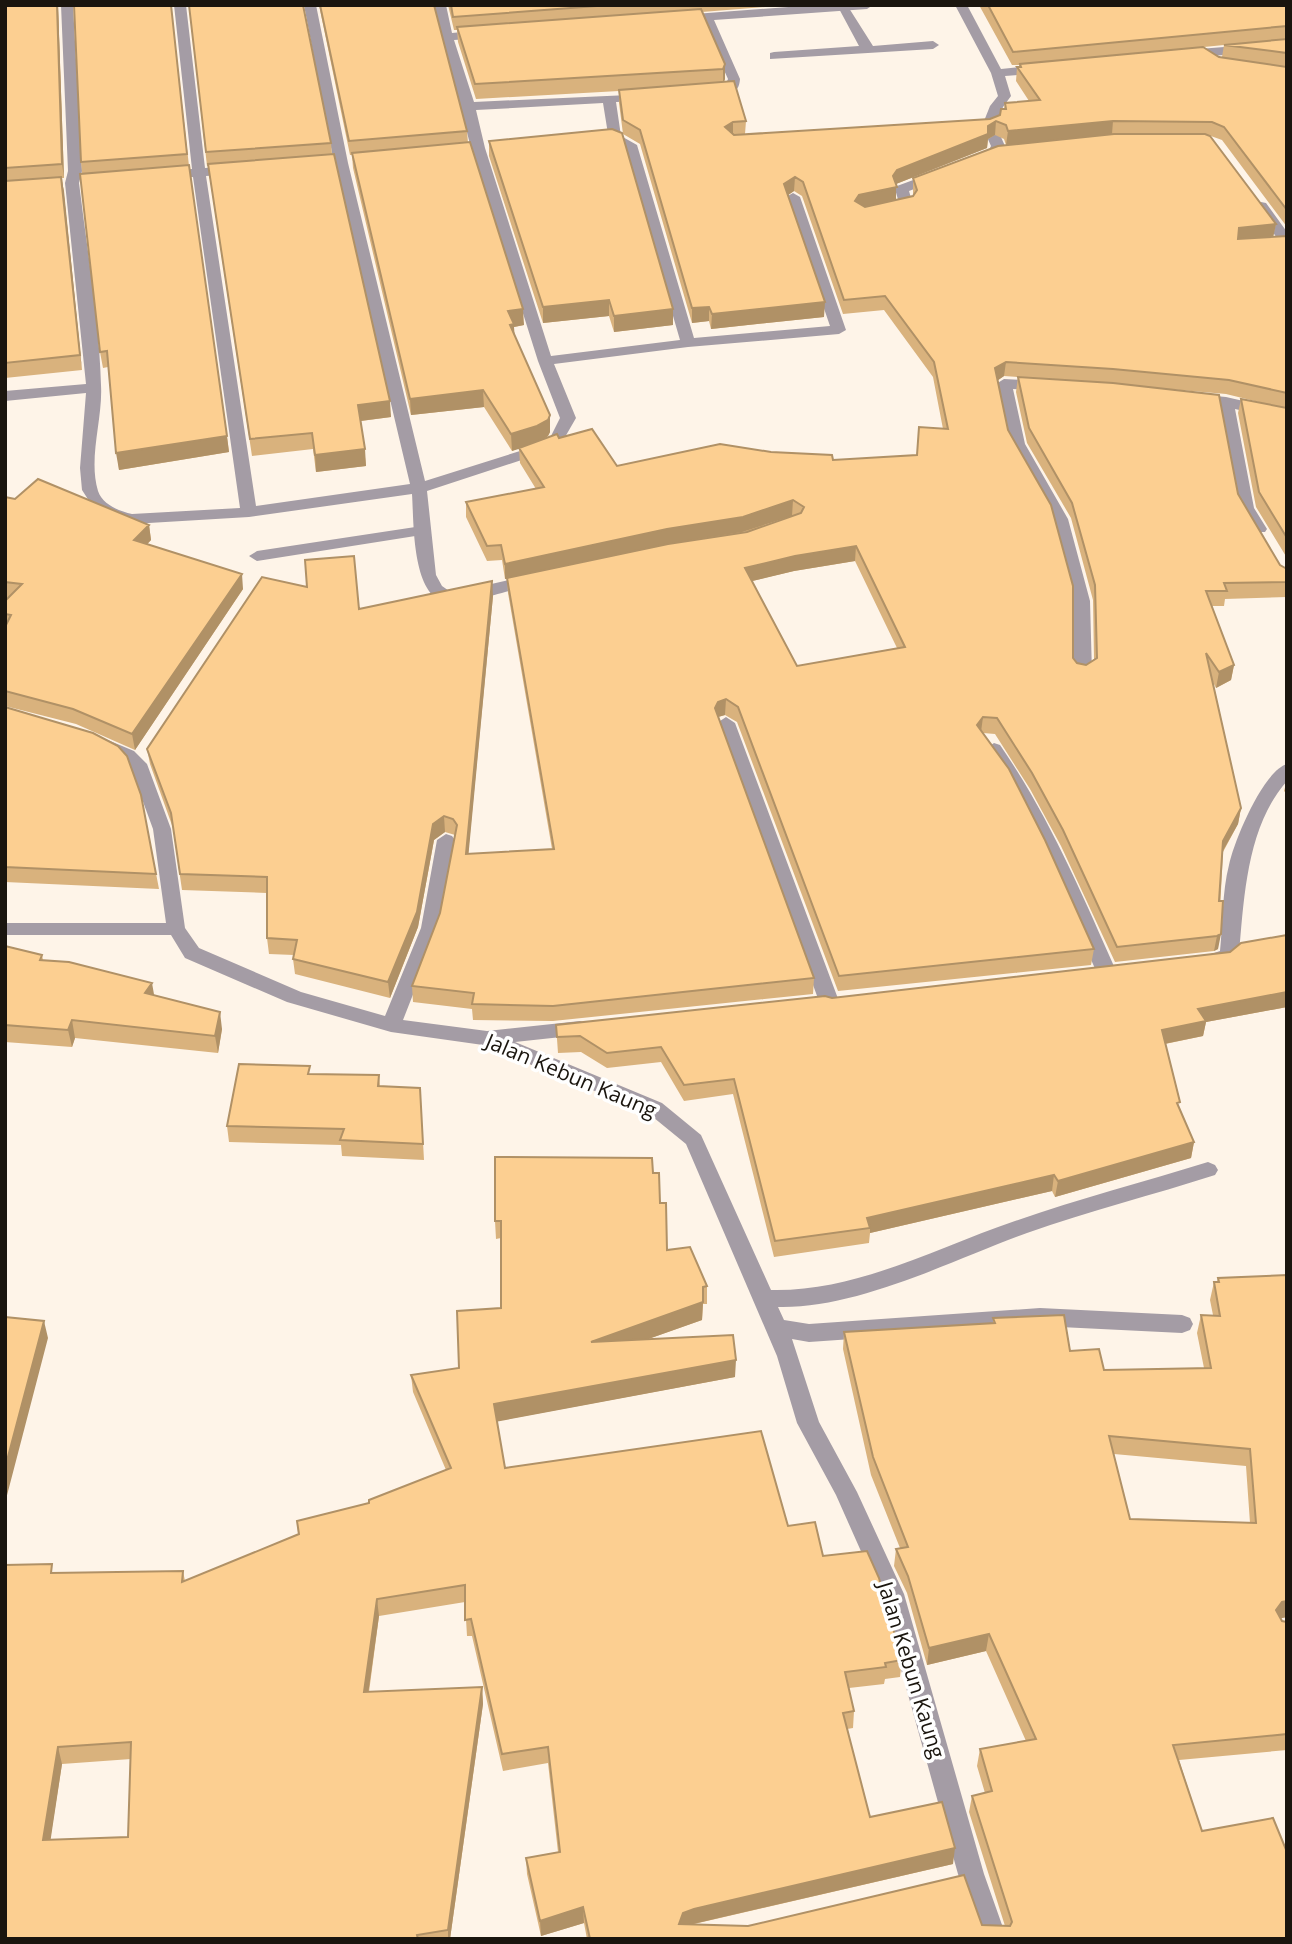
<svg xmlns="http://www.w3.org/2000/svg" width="1292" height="1944" font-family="'Open Sans',sans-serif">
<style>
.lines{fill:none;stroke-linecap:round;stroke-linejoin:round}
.service{fill:#a49ca5;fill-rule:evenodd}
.minor{fill:#a49ca5;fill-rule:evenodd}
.wall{fill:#d9b27d;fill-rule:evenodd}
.shaded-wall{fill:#b09166}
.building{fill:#fccf91;stroke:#b09166;stroke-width:2;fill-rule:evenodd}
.labels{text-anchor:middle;stroke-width:7;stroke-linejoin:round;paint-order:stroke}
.street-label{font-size:21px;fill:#1a150e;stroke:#fff}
</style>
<rect width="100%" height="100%" fill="#fef4e8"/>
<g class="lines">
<path class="service" d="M837,5H847L873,46L933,41L939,45L933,49L770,59V53L774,52L859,46Z
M422,526L428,528L430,531L428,534L257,561L249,556L257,551Z"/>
<path class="minor" d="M61,5H73L82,171L79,183C87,250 99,317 101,385C103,419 88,458 98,491C103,505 119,511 132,514L240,508L193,177L166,179L159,175L166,171L192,169L174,5H186L205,168L234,166L241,170L234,174L206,176L256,506L410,484L334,163L304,5H316L348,163L425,481L539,445L550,438L560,418L538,361L471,148L434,5H446L452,33L483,30L489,34L483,38L454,40L474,102L651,94L652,97L646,101L616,102L621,136L637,145L694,338L830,326L786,197L793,193L800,197L846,330L839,334L688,347L554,364L576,418L561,444L549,451L427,491L436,575L442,586L452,593L531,575L537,577L539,580L537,583C516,589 470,603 451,603C411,603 414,521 412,494L249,517L132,524L113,519L95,510L82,490L80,468L86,393L5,401V391L86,384L65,183L68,171ZM603,103L608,134H598L591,138L593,141L613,142L624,147L680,340L551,356L485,148L476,110Z
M815,5H873L867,9L714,20L740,79C739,95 728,95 714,97L708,93L709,90L724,88L728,79L702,21L681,23L675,19L681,15Z
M955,5H967L1001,69L1041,65L1047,69L1041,73L1005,76L1011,96L1003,107L996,126L1005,146L999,156L979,162L972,158L989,150L991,146L982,126L990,106L998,96L991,73Z
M1287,42V50L1186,58L1180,54L1186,50Z
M935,172L940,173V179L909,191L913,205L911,208L884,212V206L899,203L895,189L897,186Z
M1261,202L1266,203L1287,232V246L1282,245L1254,206Z
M1004,379L1043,381L1051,386L1043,391L1013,389L1025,444L1068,519L1090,601L1092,673L1089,677L1083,678L1074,673V601L1052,519L1009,444L996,384Z
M1195,394L1226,397L1287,411V421L1235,409L1254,508L1267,529L1265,532H1253L1238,508L1219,406L1190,402L1187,399L1190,396Z
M726,717L735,723L840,1004L837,1009H823L820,1004L717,723Z
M103,738L134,751L147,764L171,829L185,928L199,948L301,992L385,1016L421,928L437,840L446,834L452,836L455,840L439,928L403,1020L487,1031L580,1021L587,1023L590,1028L587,1033L580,1035L515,1042L662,1103L701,1135L771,1290C856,1292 936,1248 1015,1221C1078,1199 1144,1182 1208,1162L1215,1165L1218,1170L1215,1175C1153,1195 1089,1211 1027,1233C953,1260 857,1309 778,1307L784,1320L809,1324L1040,1308L1182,1315L1190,1318L1193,1324L1190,1330L1182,1333L1040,1326L809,1342L792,1339L819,1422L857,1492L904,1594L984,1874L1007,1939H981L958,1874L880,1594L836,1495L797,1423L777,1356L686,1144L648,1113L483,1045L391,1032L287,1002L185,958L171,935H5V923H166L153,829L130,766L94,744Z
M994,743L1000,745C1049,816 1082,894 1117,973L1114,978H1100L1097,973L1033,830L985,749Z
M1287,764V781C1247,826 1244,897 1239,954C1231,966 1215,970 1202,967L1199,962L1202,957L1220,951C1223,923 1222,892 1229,865C1234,841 1263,771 1287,764Z"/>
</g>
<path class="wall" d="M5,5H58L64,178H62L82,370L5,378Z
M171,5L189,166L229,452L119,470L108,367L103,368L100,352L81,162Z
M189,5L331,143L332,154L391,417L361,421L366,466L316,472L313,449L252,456L208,166H207Z
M319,5H434L467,131L468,143L524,325L514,327V335L550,415V432L548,436L542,440L559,438L617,466L833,460L917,455L943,429L933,377L884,310L843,314L802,196L794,191L788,195L824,317L711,329L709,321L692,323L640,144L623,134L619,103V91L476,99L458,42L457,30H454L448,5H791L702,12L725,64V79L724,82L746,121L745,134L990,119L1000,115L1004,109L1005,103L1029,101L1016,81L1017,67H1019V65H1012L979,5H1287V227L1222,140L1208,135L1276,224L1273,236H1287V558L1256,507L1238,413L1241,399L1267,404L1226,394L1157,388L1238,494L1280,565L1287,569V597L1225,599L1224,606H1212L1234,665L1231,680L1216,688L1213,682L1241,808L1238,824L1223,852L1218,949L1214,951L1115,962L1061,846L1030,789L995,734L983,733L1094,949L1091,965L838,991L737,722L725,715L718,717L814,978L813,994L553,1021L473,1020L472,1009L413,1002L412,986L440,913L455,835L445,832L434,840L418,927L390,998L295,974L293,959L294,955L269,954L267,938V893L182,890L173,828L150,764L147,749L359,609L493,596L468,854L552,849L508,593L507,579H505L502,560L487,561L466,517V502L536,489L520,463L519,448L512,451L484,407L411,415L353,168L352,155H350ZM1224,45L1222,57H1219L1204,47ZM995,135L1004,139L1006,145L913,178V196L896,200V184L987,148L988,139ZM1004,376L1018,377L1016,392L1027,443L1071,518L1093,600L1094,659L1086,665L1077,663L1073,658L1008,430L998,380ZM792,516H793L743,532ZM855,561L897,648L797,666L752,581L794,571Z
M489,141L673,309V325L614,332L609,316L543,323L489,156Z
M5,497L149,525L151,540L147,544L243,589L135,750L76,724L5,706V601L9,598L5,597Z
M5,707L141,795L159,889L5,882Z
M1287,780V794L1284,791Z
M1287,935V1007L1206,1022L1203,1036L1165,1044L1179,1108L1194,1142L1191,1158L1055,1197L1052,1191L870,1233L869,1243L774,1257L733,1094L684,1101L661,1062L607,1068L581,1052L558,1053L556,1025L832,998L1230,952Z
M5,946L42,955L43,960L155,995L222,1029L218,1053L75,1038L72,1047L5,1042Z
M311,1074L379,1075L380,1086L420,1088L424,1160L342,1156L341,1145L229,1142L227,1126Z
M653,1173L660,1203L667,1250L707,1286V1304H703L702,1320L648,1339L735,1377L497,1421L505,1468L788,1526L823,1556L902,1660L900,1677L885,1679L884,1684L849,1688L854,1711L853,1728L847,1729L870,1817L953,1864L694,1924L748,1926H1005L969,1812L972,1796L985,1793L977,1766L980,1749L1026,1741L986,1651L927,1665L907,1593L894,1566L896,1549L900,1548L871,1475L843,1349L844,1332L993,1323V1318L1070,1351L1104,1370L1204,1368L1197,1333L1201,1315H1213L1210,1300L1214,1282H1217L1218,1278L1287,1275V1617L1281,1618L1282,1621L1287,1622V1750L1179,1760L1202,1831L1287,1939H587L584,1923L541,1936L527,1874L526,1858L558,1852L548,1763L503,1771L472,1636H467L465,1602L379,1616L369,1692L482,1687L483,1704L450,1939H5L55,1573L183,1571L185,1581L298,1534L297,1521L369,1503L446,1470L413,1392L411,1375L459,1368L501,1308V1238L496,1239L495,1221ZM1114,1454L1246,1466L1250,1523L1130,1519ZM131,1759L128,1837L50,1840L62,1764Z"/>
<path class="shaded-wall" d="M57,5H58L64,178L62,164Z
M725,64V79L723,84V69Z
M996,121L995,135L988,139L987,148L896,184V201L858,209L855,201L859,195L893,176L897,170L988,126Z
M1113,121L1112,134L1006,145L1008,131Z
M733,122V136L725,127Z
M61,177L64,191L82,370L80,355Z
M795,177L794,191L784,198V184Z
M1276,224L1273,238L1237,242L1239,228Z
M609,300V316L543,323V307Z
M825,302L824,317L711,329L712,314Z
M709,307V321L692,323V308Z
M523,309L524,325L514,327L515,340L511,341L508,311Z
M673,309V325L614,332V316Z
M1006,362L1004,376L994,383L995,368Z
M483,390L484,407L411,415L410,399Z
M390,401L391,417L360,421L358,405Z
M550,415V432L548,436L538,443L512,451L511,434Z
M227,436L229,452L119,470L116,453Z
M365,449L366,466L316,472L315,455Z
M793,500L792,516L742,532L667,544L505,579V564Z
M149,525L151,540L137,555L134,540Z
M856,546L855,561L794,571L744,583L745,568L795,556Z
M242,574L243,589L135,750L132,734Z
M492,581L493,596L467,870L466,854Z
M1234,665L1231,680L1216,688L1219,672Z
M726,699L725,715L718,717L715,708L718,702Z
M983,717L981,732L977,725Z
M1241,808L1238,824L1220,856L1223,841Z
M444,816L445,832L434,840L418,927L390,998L388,982L433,824Z
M1221,934L1218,949L1214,951L1217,936Z
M152,983L155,1000L145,993Z
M1287,992V1007L1206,1022L1203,1036L1159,1045L1162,1030L1198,1009Z
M220,1012L222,1029L218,1053L215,1036Z
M72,1020L75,1038L72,1047L68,1030Z
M1194,1142L1191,1158L1055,1197L1058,1181Z
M1054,1175L1052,1191L870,1233V1228L867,1218Z
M703,1302L702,1320L592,1359L591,1342Z
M44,1321L48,1338L5,1503V1468Z
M736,1360L735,1377L495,1422L494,1404Z
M377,1599L379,1616L366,1709L364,1692Z
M1287,1601V1617L1277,1619L1276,1610L1282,1602Z
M989,1634L986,1651L927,1665L929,1648Z
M482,1687L483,1704L450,1939H448V1930Z
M58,1747L62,1764L48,1857L43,1840Z
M955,1848L953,1864L693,1924H679L683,1913L694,1909Z
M583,1907L584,1923L541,1936L540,1921Z"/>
<path class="building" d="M5,5H57L62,164L5,168Z
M74,5H171L187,154L81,162Z
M189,5H303L331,143L206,152Z
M320,5H434L467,131L349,141Z
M451,5H610L453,17Z
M988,5H1287V26L1013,52Z
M701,9L725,64L723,69L475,84L457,27Z
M1287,39V53L1224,45Z
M1203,47L1219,57L1287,67V210L1224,127L1212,122L1113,121L1008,131L1006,125L996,121L988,126V134L897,170L893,176L897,187L859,195L855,201L865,207L913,196L917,190L913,178L998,146L1114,134H1205L1210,136L1276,224L1239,228L1238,239L1287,236V393L1229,380L1113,369L1006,362L995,368L1008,430L1051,505L1073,586V658L1077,663L1086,665L1097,658L1095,585L1072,503L1029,428L1018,377L1113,383L1219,395L1238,494L1280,565L1287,569V582L1224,583L1227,591H1206L1234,665L1219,672L1206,653L1241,808L1223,841L1219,901H1223L1221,934L1217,936L1117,947L1063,830L1032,773L997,718L983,717L977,725L1009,769L1045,840L1094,949L839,976L738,707L726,699L718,702L715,708L814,978L553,1006L472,1004L474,993L412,986L440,913L457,825L453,819L444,816L433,824L417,912L388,982L293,959L297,940L267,938V877L180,874L171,813L147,749L262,577L307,587L305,560L354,556L359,609L492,581L466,854L554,849L507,578L668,544L747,532L801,513L804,507L793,500L743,517L667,529L505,564L501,545L487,546L466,502L544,487L519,448L557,434L559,438L592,429L617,466L720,444L771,452L832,455L833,460L917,455L919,427L948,429L934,362L885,296L844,300L803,182L795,177L784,184L825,302L712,314L709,307L692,308L640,130L623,120L619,90L734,81L746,121L733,122L725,127L734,135L990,119L1000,115L1001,109H1006L1005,103L1040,100L1017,67H1021L1020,64ZM856,546L905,647L797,666L745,568L795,556Z
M612,129L622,133L673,309L614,316L609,300L543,307L489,141Z
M470,142L523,309L508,311L514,324L510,325L550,415L548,420L537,426L511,434L483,390L410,399L352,153Z
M334,154L390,401L358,405L365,449L315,455L312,433L250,439L208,164Z
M189,165L227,436L116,453L107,351L100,352L80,174Z
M61,177L80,355L5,363V181Z
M1241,399L1287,408V538L1259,492Z
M38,479L149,525L134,540L242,574L132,734L73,709L5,691V627L11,615L5,614V601L22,584L5,582V497L15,499Z
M5,707L93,733L118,746L127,756L141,795L156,874L5,867Z
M1287,935V992L1198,1009L1206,1021L1162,1030L1180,1102L1177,1103L1194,1142L1058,1181L1054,1175L867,1218L870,1228L775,1241L734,1079L684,1085L661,1047L607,1053L580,1036L557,1037L556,1025L825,996L832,998L1230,952L1241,943Z
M5,946L42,955L40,960L69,962L152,983L145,993L220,1012L215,1036L72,1020L68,1030L5,1025Z
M239,1064L310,1066L308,1074L379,1075L378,1086L420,1088L423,1144L340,1140L344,1129L227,1126Z
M495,1157L652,1158L653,1173H659L660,1203H666L667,1250L690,1247L707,1286L703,1287V1302L591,1342L733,1335L736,1360L494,1404L505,1468L761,1431L788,1526L815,1522L823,1556L867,1551L879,1578L902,1660L885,1663L886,1667L845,1672L854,1711L843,1713L870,1817L942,1802L955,1848L694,1909L683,1913L679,1924L748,1926L964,1875L982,1925L1010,1926L1012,1922L972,1796L992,1791L980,1749L1036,1739L989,1634L929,1648L908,1576L896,1549L908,1547L873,1457L844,1332L995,1323L993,1318L1064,1315L1070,1351L1099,1349L1104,1370L1211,1368L1201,1315L1220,1316L1214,1282H1219L1218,1278L1287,1275V1601L1282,1602L1276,1610L1282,1621L1287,1622V1734L1173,1745L1202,1831L1273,1818L1287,1852V1939H590L583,1907L540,1921L526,1858L560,1852L548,1747L502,1754L471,1619L465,1620V1585L377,1599L364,1692L482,1687L448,1930L417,1935L418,1939H5V1565L52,1564L51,1573L183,1571L182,1582L299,1534L297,1521L369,1503V1500L451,1468L411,1375L459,1368L457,1311L501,1308V1221H495ZM1109,1436L1250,1449L1256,1523L1130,1519ZM131,1742L128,1837L43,1840L58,1747Z
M5,1317L44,1321L5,1468Z"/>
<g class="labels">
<g class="street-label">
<text transform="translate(571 1076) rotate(23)" y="7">Jalan Kebun Kaung</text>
<text transform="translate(911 1670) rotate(73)" y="7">Jalan Kebun Kaung</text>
</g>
</g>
<rect width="1292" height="1944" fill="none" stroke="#1a150e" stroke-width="14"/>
</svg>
